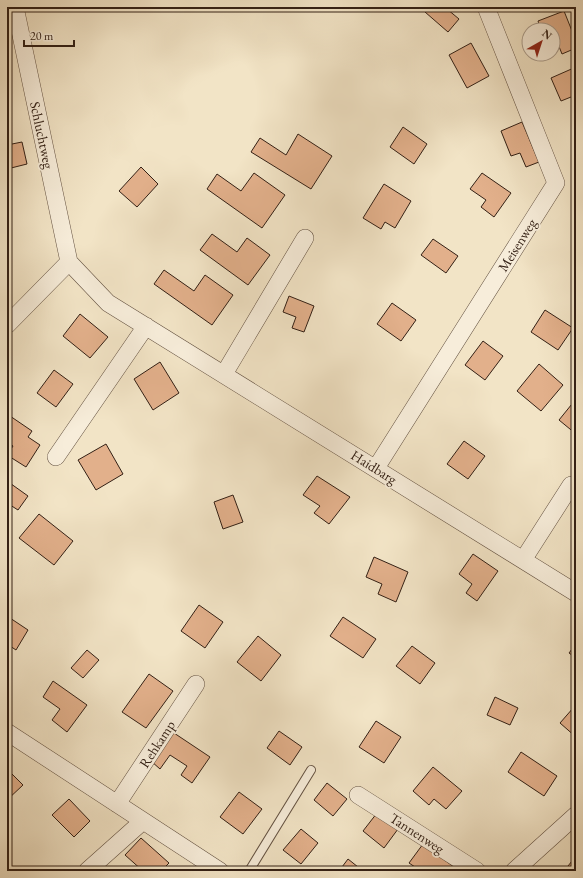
<svg xmlns="http://www.w3.org/2000/svg" width="583" height="878" font-family="'EB Garamond',serif">
<style>
.building{fill:#e2b08b;stroke:#332015}
.lines{fill:none;stroke-linecap:round;stroke-linejoin:round}
.lane-casing{stroke:#635141;stroke-width:10}
.street-casing{stroke:#635141;stroke-width:18}
.lane{stroke:#f7edda;stroke-width:8}
.street{stroke:#f7edda;stroke-width:17}
.labels{text-anchor:middle;stroke-width:3.5;stroke-linejoin:round;paint-order:stroke}
.street-label{font-size:14px;fill:#332015;stroke:#f7edda}
</style>
<rect width="100%" height="100%" fill="#f2e4c6"/>
<filter id="stains"><feTurbulence type="fractalNoise" baseFrequency=".005" numOctaves="4"/><feColorMatrix values="0 0 0 0 .2 0 0 0 0 .09 0 0 0 0 .02 0 0 0 .5 -.17"/></filter>
<radialGradient id="worn" r=".72"><stop offset=".6" stop-color="#630" stop-opacity="0"/><stop offset="1" stop-color="#630" stop-opacity=".3"/></radialGradient>
<path class="building" d="M429,7H448L447,9L459,19L448,32L425,12Z
M564,11L576,41V48L562,54L556,39L553,40V30H541L538,21Z
M471,43L489,76L467,88L449,55Z
M576,67V95L561,101L551,78Z
M522,122L539,162L526,167L520,153L511,156L501,131Z
M403,127L427,144L414,164L390,147Z
M298,134L332,156L311,189L251,152L260,138L286,155Z
M22,142L27,164L7,169V145Z
M141,167L158,184L137,207L119,191Z
M254,173L285,195L262,228L207,189L217,174L241,191Z
M482,173L511,193L494,217L481,207L486,200L470,189Z
M384,184L411,201L395,228L385,222L381,229L363,218Z
M212,234L237,252L247,238L270,255L248,285L200,250Z
M433,239L458,256L446,273L421,255Z
M164,270L194,291L205,275L233,295L212,325L154,284Z
M289,296L314,306L304,332L292,328L296,317L283,312Z
M392,303L416,320L401,341L377,324Z
M545,310L573,328L558,350L531,332Z
M80,314L108,337L90,358L63,336Z
M483,341L503,356L485,380L465,365Z
M160,362L179,393L153,410L134,379Z
M539,364L563,385L541,411L517,391Z
M54,370L73,384L56,407L37,393Z
M576,399V434L559,420Z
M10,416L32,431L28,437L40,445L26,467L7,455L13,446L7,442L10,433L7,431V420Z
M464,441L485,456L468,479L447,464Z
M106,444L123,474L96,490L78,460Z
M317,476L350,497L329,524L314,513L320,506L303,495Z
M7,481L28,496L18,510L7,503Z
M233,495L243,522L223,529L214,502Z
M39,514L73,541L54,565L19,538Z
M473,554L498,571L477,601L466,593L472,584L459,574Z
M374,557L408,572L396,602L378,594L382,584L366,577Z
M199,605L223,622L205,648L181,631Z
M7,616L28,630L16,650L7,644Z
M343,617L376,639L363,658L330,636Z
M258,636L281,655L261,681L237,662Z
M576,644V658L569,653Z
M412,646L435,663L420,684L396,666Z
M87,650L99,660L83,678L71,668Z
M149,674L173,691L146,728L122,712Z
M53,681L87,705L67,732L52,720L60,709L43,697Z
M495,697L518,708L510,725L487,715Z
M574,707L576,709V737L560,723Z
M376,721L401,737L384,763L359,747Z
M171,731L210,757L192,783L181,775L187,766L170,755L160,769L151,761Z
M279,731L302,747L290,765L267,748Z
M521,752L557,776L544,796L508,772Z
M433,767L462,791L446,809L434,799L429,805L413,791Z
M7,769L23,785L7,800Z
M327,783L347,799L333,816L314,800Z
M239,792L262,809L243,834L220,817Z
M69,799L90,821L74,837L52,815Z
M377,813L398,829L384,848L363,831Z
M301,829L318,843L301,864L283,850Z
M141,838L169,863L161,871H143L125,855Z
M423,844L454,867L451,871H421L409,863Z
M576,856V871H564Z
M348,859L363,871H339Z"/>
<g class="lines">
<defs>
<path id="lane" d="M249,871L311,770"/>
<path id="street" d="M15,7L69,262L108,303L576,593
M7,325L69,262
M224,374L305,238
M56,457L146,326
M376,468L556,183L486,7
M523,560L571,485
M7,732L220,871
M358,795L477,871
M117,804L196,684
M87,871L143,821
M514,871L576,815"/>
</defs>
<use href="#lane" class="lane-casing"/>
<use href="#street" class="street-casing"/>
<use href="#lane" class="lane"/>
<use href="#street" class="street"/>
</g>
<g class="labels">
<g class="street-label">
<text transform="translate(42 135) rotate(78)" y="5">Schluchtweg</text>
<text transform="translate(517 245) rotate(-58)" y="5">Meisenweg</text>
<text transform="translate(374 467) rotate(32)" y="5">Haidbarg</text>
<text transform="translate(157 744) rotate(-57)" y="5">Rehkamp</text>
<text transform="translate(417 833) rotate(33)" y="5">Tannenweg</text>
</g>
</g>
<rect width="583" height="878" fill="none" stroke="#f2e4c6" stroke-width="24"/>
<rect x="8" y="8" width="567" height="862" fill="none" stroke="#332015" stroke-width="2"/>
<rect x="12" y="12" width="559" height="854" fill="none" stroke="#332015"/>
<g transform="translate(541 42) rotate(39)"><circle r="19" fill="#f7edda" stroke="#a99b8b"/>
<path d="M0-3L7 15L0 10L-7 15Z" fill="#8f2418"/>
<text y="-6" font-size="11" font-weight="bold" text-anchor="middle" fill="#332015">N</text>
</g>
<path d="M24 40v6h50v-6" fill="none" stroke="#332015" stroke-width="2"/>
<text x="30" y="40" font-size="12" fill="#332015" stroke="#f7edda" stroke-width="3" paint-order="stroke">20 m</text>
<rect width="100%" height="100%" filter="url(#stains)"/>
<rect width="100%" height="100%" fill="url(#worn)"/>
</svg>
